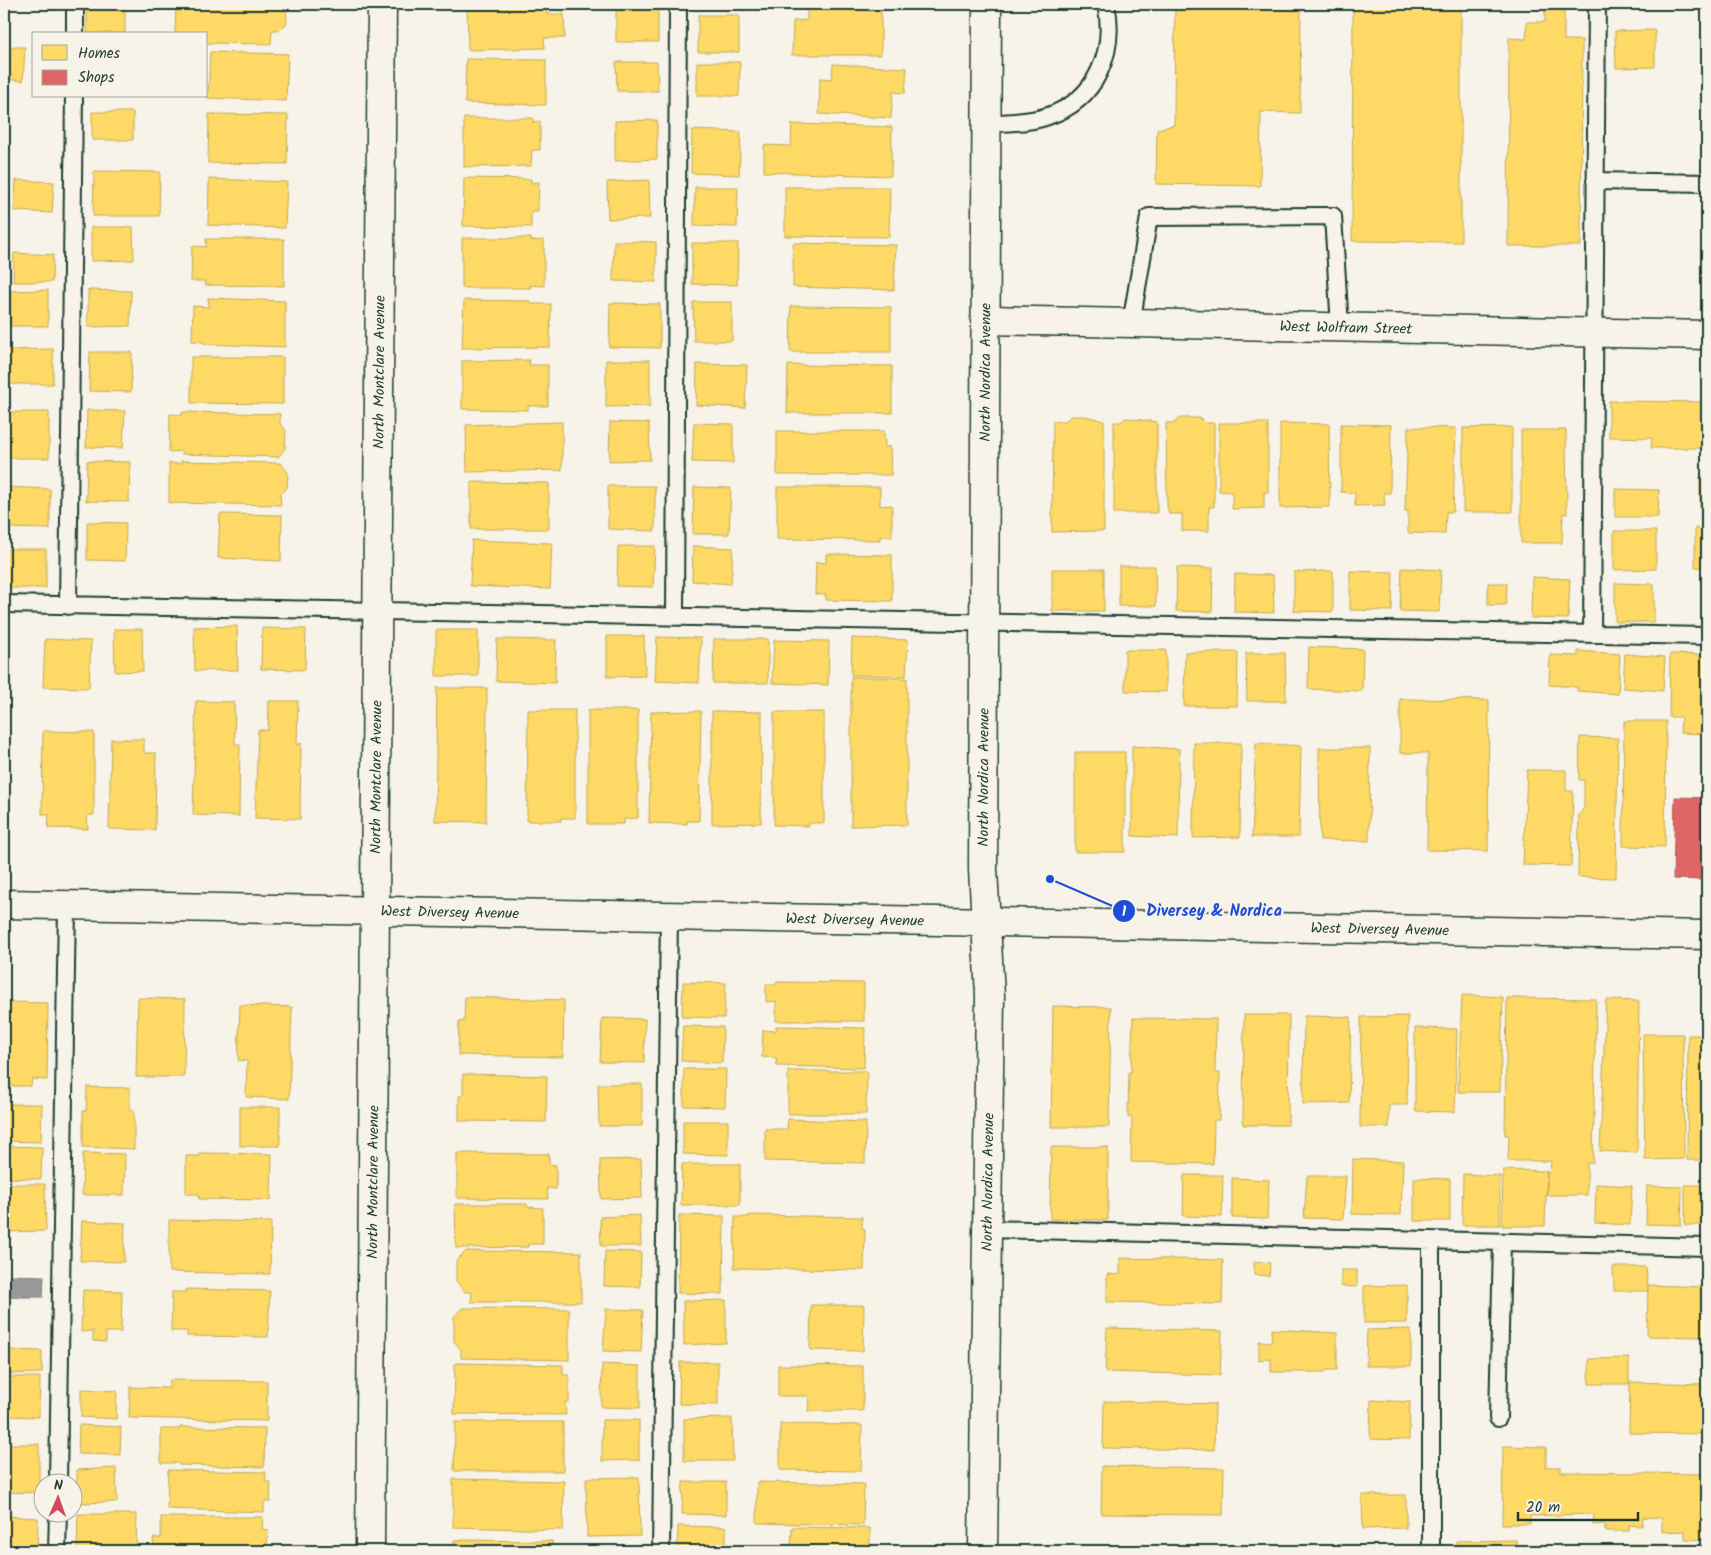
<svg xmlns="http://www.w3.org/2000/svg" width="1711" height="1555" font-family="Kalam,sans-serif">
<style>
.homes{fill:#ffd966;stroke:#bcaa57}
.shops{fill:#e06666;stroke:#a65a57}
.industry{fill:#999;stroke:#747d7b}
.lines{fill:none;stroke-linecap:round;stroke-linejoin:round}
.lane-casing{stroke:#1f3d34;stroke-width:20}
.street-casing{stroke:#1f3d34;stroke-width:31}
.secondary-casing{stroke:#1f3d34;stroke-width:31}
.lane{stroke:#f7f3e8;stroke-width:16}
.street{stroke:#f7f3e8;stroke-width:28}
.secondary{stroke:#f7f3e8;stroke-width:28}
.labels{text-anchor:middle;stroke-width:5;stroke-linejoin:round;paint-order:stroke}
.street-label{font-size:15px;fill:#1f3d34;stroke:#f7f3e8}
.leader{fill:none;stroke:#1d4ed8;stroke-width:2}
.callout-dot{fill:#1d4ed8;stroke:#f7f3e8;stroke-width:2}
.mark-label{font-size:15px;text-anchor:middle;font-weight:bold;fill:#fff}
.callout-label{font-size:16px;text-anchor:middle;font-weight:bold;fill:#1d4ed8;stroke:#f7f3e8;stroke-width:5;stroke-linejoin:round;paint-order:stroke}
</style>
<rect width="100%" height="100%" fill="#f7f3e8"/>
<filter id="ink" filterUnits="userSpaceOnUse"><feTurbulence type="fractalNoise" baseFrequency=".02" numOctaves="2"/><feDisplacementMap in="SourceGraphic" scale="10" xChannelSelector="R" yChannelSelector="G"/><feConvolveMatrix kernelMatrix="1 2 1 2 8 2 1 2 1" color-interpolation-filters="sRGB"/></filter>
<g filter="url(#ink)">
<path class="homes" d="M87,4H125V33H87Z
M176,4H280L286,9L287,23L280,30H272L271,44L206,43V34H175Z
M467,4H546L547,14H564L565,38H544L545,48L468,50Z
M616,4H658V42H616Z
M1175,4H1301L1300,113L1261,112L1260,186L1156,184L1157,129L1174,125Z
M1353,4H1461V242L1352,241Z
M1545,4H1564V40H1582L1581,246H1508L1509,38L1526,39L1527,22H1545Z
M1615,4H1630L1629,10L1614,9Z
M807,9L881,10V55H792L793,21L807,20Z
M698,15H739V52H698Z
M1655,30V67L1616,68L1615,31Z
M4,47H25L23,81L4,79Z
M210,52L288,54L286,101L208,98Z
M466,59L546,60V105L465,103Z
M616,62H657L658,91H617Z
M697,62H740L739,96H697Z
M833,64L907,68L905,93L893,92L891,118L819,114L820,78L832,79Z
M92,112H133V140H92Z
M209,114L288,115L287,164L208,163Z
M464,118H533V122L540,121V150H532L531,166L464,167Z
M657,120V159L615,161V121Z
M792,124L892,127L891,176L764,172V145L791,146Z
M692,130L741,132L739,175L691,173Z
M94,171L160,172L159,216H93Z
M464,178L531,179V183L539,182L538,211H531V227L463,226Z
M209,179L287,182L285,228L208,225Z
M16,180L54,182L52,213L14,211Z
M649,180L650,218L608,219L607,182Z
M695,187H738L737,227L694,226Z
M785,187H890L889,237L785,236Z
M91,227H133L134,260L91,261Z
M462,238H531V241L544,240V286L530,285L531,288H462Z
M206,239H284V286L205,285V281H191L192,246L206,247Z
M614,241L656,242V282L613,281Z
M692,243H738L737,285L692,284Z
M793,243L896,245L894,290L793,287Z
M14,253L53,255L52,282H13Z
M48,290V326H10V291Z
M88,290L131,291L130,326L88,327Z
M208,298L285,301V347L204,344V342L192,341L193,306L209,307Z
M464,300L530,301L531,304H551L550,347L462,348Z
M693,302H732V341H694Z
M610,303L660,304V348L609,347Z
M791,306L891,307V352H790Z
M53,349V384H4V350Z
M90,352H132L131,392L89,391Z
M191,357H283V404L191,403Z
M530,360L529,365H548V406H528V410L462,409V361Z
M606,360H650V406L606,407Z
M697,364L747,365L745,408L696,405Z
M788,365L892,366V413H787Z
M1609,401L1707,402V448H1651L1652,438L1609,437Z
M87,410L125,411L123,448L86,447Z
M4,412H49V458H4Z
M183,412L280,414V424L286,430L285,449L278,457L182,454V451L169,452L170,414L182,415Z
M1071,416H1086L1104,421V531L1052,532L1053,421H1065Z
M1126,418L1157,422V513H1114V422H1121Z
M1180,418H1200L1205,423H1214V507H1209V531H1182V514H1169L1167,506L1166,423H1174Z
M562,422V470L467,472L466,425Z
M610,422L649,423L650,460L609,461Z
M694,423L733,424V463L692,462Z
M1219,423H1268V493L1264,492V508L1232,509V492L1219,491Z
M1280,423L1329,424L1330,507L1280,508Z
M1341,424L1391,425L1390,493H1384L1385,505L1355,506V493L1341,492Z
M1408,427L1456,428L1453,512H1446L1445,534L1408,533V511H1405Z
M1512,427V512H1463V428Z
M1521,430H1566L1567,514L1563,513L1562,543H1521Z
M777,431H884L885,447H890L891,475H777Z
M87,461L130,462L129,502L86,501Z
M181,461L280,463L288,472L287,488L280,494L281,505L169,503V463L181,464Z
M1700,477H1707V517L1700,518Z
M471,482L549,483V529H471Z
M608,486H655V531L608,529Z
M7,487L50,489V529L6,528Z
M694,487L731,488L729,534H693Z
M777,487H880V506L892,505V537L880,536V540L777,539Z
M1615,489L1659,490L1658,517H1615Z
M220,514L282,515L281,561L218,558Z
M87,522L126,523L125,561L87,560Z
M1695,528L1707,529V568L1695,567Z
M1614,531H1656V569L1614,570Z
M472,540L552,543L550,589L470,586Z
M618,546H655L653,587L617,586Z
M693,546L733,548L731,584L692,581Z
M4,549H46V588H4Z
M826,554L892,555V601L826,600V595L815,594L816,562L826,563Z
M1119,566H1155L1156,606H1119Z
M1177,567L1213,568L1212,612L1176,611Z
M1402,568L1441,570L1439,612L1400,611Z
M1052,569H1104V611H1052Z
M1333,571V612L1294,611V572Z
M1350,571L1393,572L1392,611L1350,610Z
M1235,574L1273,575L1274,613L1234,612Z
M1532,577L1570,579L1568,619L1531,618Z
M1705,580H1707V604H1705Z
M1488,583H1507L1506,605H1488Z
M1615,583L1654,584V622H1615Z
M237,626L238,670L195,671L194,627Z
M262,628L306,629L305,670L261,669Z
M114,629H142L143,671L115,672Z
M436,630H478V676H436Z
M607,636H644L645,676L607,677Z
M657,637L701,638L699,683L655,681Z
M852,638L908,640L906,676L851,675Z
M45,639L91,641L89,688L43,687Z
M497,639L556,640L555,683L496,681Z
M714,639H768V683H713Z
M774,640L829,641L828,685L772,683Z
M1309,647L1363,649L1362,691L1308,689Z
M1125,650H1166V692L1125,691Z
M1578,651L1620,654L1618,694L1577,691V687L1549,685L1550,655L1578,656Z
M1185,652H1238L1237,706H1184Z
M1246,653H1285L1286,701H1247Z
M1625,654L1665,657L1663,691L1623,688Z
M1670,654L1707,655V734L1680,733L1681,717H1669Z
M851,677L907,678V825L851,826Z
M437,688H487L486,822L435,821Z
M1400,699L1489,700L1488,851L1427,850L1428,753H1400Z
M196,701L234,702L235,744H240L239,816L193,815Z
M269,701H298L297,745L301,743L300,819L255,818L258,730H268Z
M528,710H575V818H561V821H527Z
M588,710H638V818L624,819V824H588Z
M701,711L699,821H687V824L649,823L651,712Z
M712,711L762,712L761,823L712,824Z
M774,712H824V823H809V826L774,825Z
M1624,721H1666L1665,847L1623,846Z
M43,731L94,732V815H87L88,829L48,828L49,814H42Z
M1580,737L1618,738L1616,878L1578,877L1579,815L1584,808V780H1579Z
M4,738H5L4,814Z
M111,739H144V753H156L155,830L109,829Z
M1194,743H1241L1240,837L1193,838Z
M1256,743L1301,746L1299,837H1252Z
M1132,746L1179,749L1178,838L1132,836Z
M1319,748H1370L1369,841L1320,840Z
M1075,752H1125V852H1075Z
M1527,770H1566V791H1573L1571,866L1523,865Z
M683,982L726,983L724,1018L682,1017Z
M777,982L864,983V1021H776V1001L766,1002V984H777Z
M1462,995L1503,997L1500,1092H1458Z
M465,997L564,1000L563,1057L458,1055L459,1021L464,1022Z
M138,998L185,999L184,1077H136Z
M1507,998L1596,999L1593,1163H1587V1195H1547V1173H1550L1551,1161H1508L1509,1135H1505Z
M1606,1000L1639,1001L1637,1153L1600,1151Z
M4,1002L48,1003L47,1080L32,1079L31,1086H4Z
M240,1005L292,1007L289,1099L246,1097L247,1061L238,1060Z
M1053,1006L1111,1007L1109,1127H1051Z
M1244,1015H1289L1288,1125H1243Z
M1304,1016L1351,1017L1349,1103L1303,1104Z
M1408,1016L1407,1105H1389V1127H1360L1361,1017Z
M602,1018L645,1019L644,1063L600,1062Z
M1133,1018L1216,1019L1215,1073H1220L1219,1120H1214L1213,1164L1131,1162L1132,1118L1128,1117L1129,1072H1131Z
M683,1026L723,1027L722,1063L681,1061Z
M776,1026L865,1028L864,1068L777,1066L776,1058L762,1057L763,1030L776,1031Z
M1415,1028L1457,1029L1455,1112L1415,1111Z
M1643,1034H1683L1684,1159L1645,1160Z
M1688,1035H1707V1160H1687Z
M684,1069H726L725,1107L684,1106Z
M788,1071H867L866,1114H788Z
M463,1074L547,1076L546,1122L459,1121V1096H463Z
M598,1084H642V1126H599Z
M87,1087L130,1088V1110H134V1149L83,1147V1111H86Z
M4,1104H42L41,1142L4,1141Z
M240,1107H280V1146H240Z
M788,1119L866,1122L865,1163L765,1161V1129H787Z
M683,1121H728V1155L683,1154Z
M4,1146L42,1147L41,1179L4,1178Z
M1051,1147H1108V1220L1050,1219Z
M83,1153L125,1154L124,1195H82Z
M199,1153L272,1154L271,1200L199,1199V1194H186V1156H200Z
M457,1153L549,1154V1164L556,1165V1189L547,1188L548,1199L457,1198Z
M641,1159L642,1198L601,1199L600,1160Z
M1353,1159L1403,1161L1401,1215L1352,1214Z
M682,1164H740V1205H681Z
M1503,1170L1547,1171L1545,1226H1502Z
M1463,1174L1500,1176V1225H1462Z
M1184,1175H1223L1222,1217L1183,1216Z
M1307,1176H1346L1343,1219L1304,1218Z
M1232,1178L1269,1180L1267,1219L1232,1218Z
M1414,1178L1450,1179V1221H1414Z
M4,1184H45L46,1231L4,1232Z
M1596,1184L1632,1186L1630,1225L1595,1223Z
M1685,1185H1707V1225H1685Z
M1647,1186L1682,1187L1681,1225L1646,1224Z
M455,1204H527V1207L543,1208V1244H528V1247L456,1248Z
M640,1215L641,1246H601L600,1217Z
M679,1215L724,1216L723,1294L678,1293Z
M749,1215L862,1217V1228L865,1229L864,1270L734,1268L735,1217H749Z
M169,1220L271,1222L270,1274L169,1272Z
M82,1221L125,1223L124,1262L80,1261Z
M466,1251L581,1252V1302H471L472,1292H465L456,1281V1261Z
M605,1251L641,1252L640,1287L604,1286Z
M1120,1258L1223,1260L1222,1304L1107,1302V1274L1120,1275Z
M1254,1261L1270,1263L1269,1276L1254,1275Z
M1613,1267H1646L1648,1291H1614Z
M1341,1270H1357V1287L1341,1286Z
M1407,1285V1323H1364V1286Z
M1648,1285L1707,1287V1337L1647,1336Z
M186,1289L270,1291L268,1337L187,1336V1331H171L172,1292H186Z
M83,1290L122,1291L121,1332H106V1342L93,1341V1331L81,1332Z
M726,1300V1343L684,1345L683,1301Z
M811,1305H864L863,1351L810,1350Z
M462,1308L569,1309V1360L461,1358V1350L454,1341V1317Z
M606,1309L643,1310L641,1352L603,1351Z
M1107,1328L1222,1331L1220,1375L1105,1372Z
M1272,1329L1337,1333V1370H1326L1325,1372H1271V1359L1259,1360V1341L1271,1342Z
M1411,1329V1366H1366L1367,1330Z
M4,1350L42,1351V1373L4,1374Z
M1629,1358V1384H1589V1359Z
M680,1362H718V1405L679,1404Z
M455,1363L563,1365V1375H569V1402H565L566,1415L454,1414Z
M602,1364L640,1366V1408L601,1407Z
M778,1365L863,1366V1411H808L809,1396H778Z
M4,1377H40L39,1417L4,1416Z
M170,1380L267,1381V1421L129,1418L130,1387L169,1388Z
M1630,1382L1707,1384V1434L1629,1433Z
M81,1389L117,1391L116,1419L81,1417Z
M1371,1400L1410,1402L1409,1440L1370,1439Z
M1104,1401L1215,1404L1214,1450L1103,1448Z
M732,1418L733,1461H684V1419Z
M602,1420H639V1460L602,1461Z
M455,1422H563V1471H454Z
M780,1424L862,1425L861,1471L780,1470Z
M79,1425L121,1427L120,1455L78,1454Z
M180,1427L265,1428L264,1467L179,1465V1463H161V1429H180Z
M4,1444H39V1493L4,1492Z
M1503,1446L1546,1447V1467H1561V1472L1707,1474V1540L1685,1539V1531L1662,1532V1518L1643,1517L1642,1526L1629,1525V1531H1605V1524L1593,1525L1594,1514L1530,1516V1524H1502Z
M1102,1466L1224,1468L1223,1515L1101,1514Z
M116,1468L117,1502L77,1503V1470Z
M168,1470L266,1472L265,1482H271L270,1502H264V1512L167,1509Z
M639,1477L640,1536L587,1537L586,1478Z
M453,1479L564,1481L563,1530L453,1527Z
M683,1482H726V1515L682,1514Z
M757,1482L864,1484L863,1525L757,1523Z
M1362,1495H1406V1528L1363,1529Z
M78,1514H137L136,1551H77Z
M4,1516L38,1518L37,1551H4Z
M161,1517H263L262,1529L268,1530L267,1546H263L262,1551H154L153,1538H161Z
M678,1526L726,1527V1551H677Z
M792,1527L870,1528V1551H791Z
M454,1540L552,1541V1551H453Z
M1516,1540V1551H1456V1541Z
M1628,1544L1707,1545V1551H1628Z
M595,1548H636V1551H595Z"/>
<path class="shops" d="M1675,797L1707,798V880L1673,879Z"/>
<path class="industry" d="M10,1275L44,1276L43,1297H10Z"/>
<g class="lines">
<defs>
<path id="lane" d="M75,34V4
M986,124C1006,122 1029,123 1048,116C1097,100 1116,51 1106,4
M1595,181L1707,183
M1131,324L1149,217L1333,216L1340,327
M4,604L1707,636
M68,606L74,96
M675,617L678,4
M1592,634L1597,4
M987,1229L1707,1247
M1498,1418L1502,1242
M58,1482L67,905
M57,1551L58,1512
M661,1551L669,917
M1431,1551V1240"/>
<g id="street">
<path id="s1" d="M985,320L1707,335"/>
<path id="s2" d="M370,1551L382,4"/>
<path id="s3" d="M983,1551L990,996L983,869L987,4"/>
</g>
<g id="secondary">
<path id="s4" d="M4,904L1707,935"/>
</g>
</defs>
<use href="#lane" class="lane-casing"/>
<use href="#street" class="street-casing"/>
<use href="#secondary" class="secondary-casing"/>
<use href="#lane" class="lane"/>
<use href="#street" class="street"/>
<use href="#secondary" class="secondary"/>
</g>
</g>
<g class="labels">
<g class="street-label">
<text dy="5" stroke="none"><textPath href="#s1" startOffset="361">West Wolfram Street</textPath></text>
<text dy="5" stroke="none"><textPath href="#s2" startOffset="1179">North Montclare Avenue</textPath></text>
<text dy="5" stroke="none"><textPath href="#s3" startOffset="1179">North Nordica Avenue</textPath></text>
<text dy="5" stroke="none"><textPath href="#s2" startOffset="774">North Montclare Avenue</textPath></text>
<text dy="5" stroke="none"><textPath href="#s3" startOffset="774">North Nordica Avenue</textPath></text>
<text dy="5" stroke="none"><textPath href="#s4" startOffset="446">West Diversey Avenue</textPath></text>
<text dy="5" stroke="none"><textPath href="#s4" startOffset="851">West Diversey Avenue</textPath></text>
<text dy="5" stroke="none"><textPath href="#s4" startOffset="1376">West Diversey Avenue</textPath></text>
<text dy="5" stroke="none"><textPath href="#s2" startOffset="369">North Montclare Avenue</textPath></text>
<text dy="5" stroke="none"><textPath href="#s3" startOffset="369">North Nordica Avenue</textPath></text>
</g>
</g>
<path class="leader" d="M1050 879L1124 911"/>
<g class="callout-dot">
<circle cx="1050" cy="879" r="5"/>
<circle cx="1124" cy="911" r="12"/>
</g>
<g class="mark-label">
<text x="1124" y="916">1</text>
</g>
<g class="callout-label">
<text x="1214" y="916">Diversey &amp; Nordica</text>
</g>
<rect width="1711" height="1555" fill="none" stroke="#f7f3e8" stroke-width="20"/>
<rect x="10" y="10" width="1691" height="1535" fill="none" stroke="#1f3d34" stroke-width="2" filter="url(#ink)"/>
<rect x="32" y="32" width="175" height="65" fill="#f7f3e8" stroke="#a1aaa0"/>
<rect x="42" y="45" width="25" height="15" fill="#ffd966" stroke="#a1aaa0"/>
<text x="78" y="58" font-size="15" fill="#1f3d34">Homes</text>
<rect x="42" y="70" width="25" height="15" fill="#e06666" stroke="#a1aaa0"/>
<text x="78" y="82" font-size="15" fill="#1f3d34">Shops</text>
<g transform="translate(58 1498) rotate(2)"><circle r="24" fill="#f7f3e8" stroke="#a1aaa0"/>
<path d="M0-4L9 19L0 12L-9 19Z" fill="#d1495b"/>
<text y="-8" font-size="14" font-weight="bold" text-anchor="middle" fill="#1f3d34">N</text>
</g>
<path d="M1518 1512v8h120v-8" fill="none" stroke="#1f3d34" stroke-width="2.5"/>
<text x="1526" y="1512" font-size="15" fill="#1f3d34" stroke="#f7f3e8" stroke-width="4" paint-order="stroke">20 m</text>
</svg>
